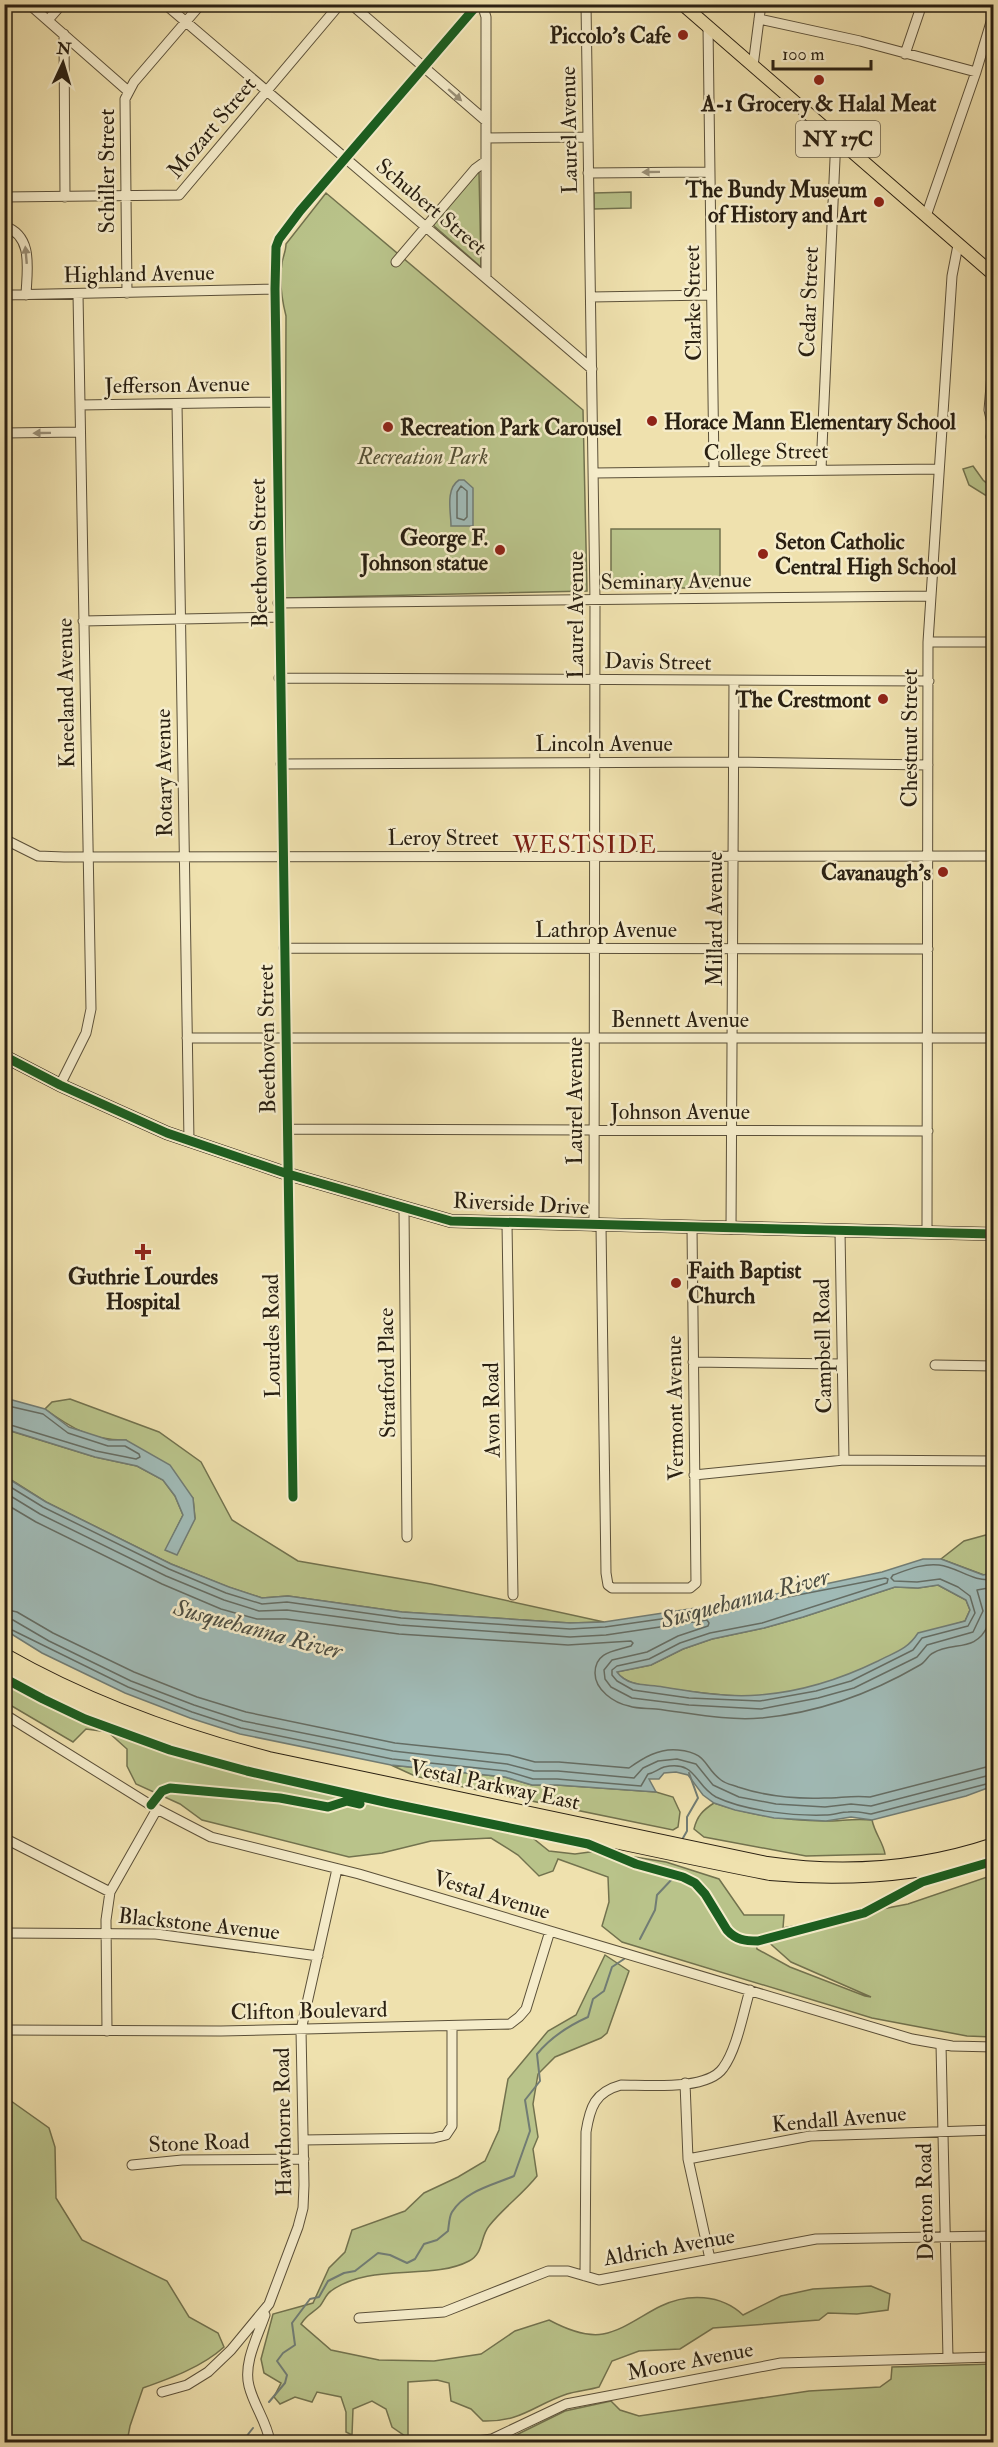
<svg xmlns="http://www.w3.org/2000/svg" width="998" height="2447" font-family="'IM FELL Double Pica',serif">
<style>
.green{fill:#b9c38a;stroke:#72724e;stroke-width:1.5;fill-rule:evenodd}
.water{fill:#a0bab6;stroke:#717c74;stroke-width:1.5;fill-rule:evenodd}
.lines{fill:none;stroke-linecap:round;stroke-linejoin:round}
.shore{stroke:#656d64;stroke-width:1.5}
.stream{stroke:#717c74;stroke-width:2}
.minor-casing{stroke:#5b5039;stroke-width:11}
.major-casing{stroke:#2a2012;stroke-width:14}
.minor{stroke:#f5ecca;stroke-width:9}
.major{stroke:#efe1ae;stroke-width:12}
.cycleway-casing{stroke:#f5ecca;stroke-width:13}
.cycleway{stroke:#1b5e20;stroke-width:9}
.oneway{fill:#9a9077}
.poi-dot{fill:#8f2418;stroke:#f5ecca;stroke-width:2}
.labels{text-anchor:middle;stroke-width:5;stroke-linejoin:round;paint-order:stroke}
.shield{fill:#f5ecca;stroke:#675d49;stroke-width:1.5}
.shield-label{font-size:21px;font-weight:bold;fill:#2a2012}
.poi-label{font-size:22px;font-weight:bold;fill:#2a2012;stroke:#f5ecca;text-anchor:end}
.street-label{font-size:22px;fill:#2a2012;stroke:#f5ecca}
.park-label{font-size:22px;font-style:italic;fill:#555136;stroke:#f5ecca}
.neighbourhood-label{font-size:24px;letter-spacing:1.5px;fill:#7a1f14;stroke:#f5ecca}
.water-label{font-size:24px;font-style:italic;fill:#4d4e43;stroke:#f5ecca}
</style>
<rect width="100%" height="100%" fill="#efe1ae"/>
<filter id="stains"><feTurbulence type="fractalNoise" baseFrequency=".00333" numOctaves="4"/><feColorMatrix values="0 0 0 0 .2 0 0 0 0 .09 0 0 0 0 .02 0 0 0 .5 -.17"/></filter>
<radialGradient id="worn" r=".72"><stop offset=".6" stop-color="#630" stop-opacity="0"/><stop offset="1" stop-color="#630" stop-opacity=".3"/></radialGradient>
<path class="green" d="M479,171L481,267L433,225Z
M631,192V208L594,209V193Z
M326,193L583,410L587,591L285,598L286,316C282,300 279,279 282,263C283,256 286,251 286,244Z
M973,466L983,480L993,489V500L969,485L963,469Z
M611,529H720V588H611Z
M70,1399L159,1432L201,1462L232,1520L298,1561L431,1584L604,1622L570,1623L402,1612L288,1596L262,1598L228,1587L171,1564L46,1502L5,1476L4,1429L95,1457L137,1466L163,1480L175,1496L183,1515L166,1550L177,1554L195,1518L193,1498L126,1440C93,1441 71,1428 45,1409L52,1402Z
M993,1533V1573L984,1575L941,1559L964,1541Z
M938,1585L966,1600L970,1610L965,1621C924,1633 889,1661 849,1676C823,1685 786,1694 759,1696C731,1697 699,1693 671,1689C652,1685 630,1688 616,1672L651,1665L683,1649L712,1639L764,1628L803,1617L895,1587L918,1588Z
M4,1673L106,1723L228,1766L529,1835L549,1851L575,1854L597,1851L666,1862L719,1879L744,1915H784L783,1928L908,1904L993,1875V2037L967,2036L872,2018L622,1942L602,1926L609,1902L608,1877L558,1859L553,1871L539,1876L518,1855L491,1838L431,1841L382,1853L349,1857L202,1820L180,1804L136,1784L127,1766V1749L108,1732L86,1729L73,1742L5,1702ZM765,1939L791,1962L871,1997L865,1996L790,1967L757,1949L756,1942Z
M391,1765L505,1777L532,1785H557L656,1792L673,1797L680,1812L678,1827L673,1830L449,1784L415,1776Z
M714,1803C750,1815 787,1821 825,1821C842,1821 854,1818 872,1820C875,1834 883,1842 885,1854L806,1856L704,1837L694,1829C697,1816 703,1810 714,1803Z
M605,1955L629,1971L607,2033L601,2038L555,2057L538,2074L533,2104L538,2137L533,2149L537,2176C523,2194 503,2208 489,2226C480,2237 484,2253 469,2261C431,2281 370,2262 331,2291C326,2294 324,2301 320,2306C313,2313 307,2314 301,2324L331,2350L379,2360L434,2361L481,2354L515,2331L549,2320C564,2328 586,2337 603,2334C624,2330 642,2315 661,2306C688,2293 721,2294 743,2315L781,2296L813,2289L871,2286L890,2294L888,2310L857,2314L828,2313L819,2320L713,2328L680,2349L639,2351L612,2361L599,2387C589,2390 577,2391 567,2394C534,2405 522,2422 483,2421L471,2409L451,2401L449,2383L437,2380L408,2382V2438L392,2427L386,2409L372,2401L353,2409L352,2435L346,2432V2412L341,2397L317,2392L312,2402L295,2397L280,2404L274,2397L281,2383L264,2373L261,2359L273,2314L313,2303L329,2268L345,2252L352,2230L405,2211L424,2193L458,2177L485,2161L499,2130L508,2079L548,2031L576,2015Z
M4,2096L49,2128L55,2147L56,2198L82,2240L167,2281L189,2317L218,2333L224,2347C202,2367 171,2378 143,2388L130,2426L127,2442H10L11,2440L5,2439Z
M993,2364V2442H514L510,2438L565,2411L611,2401L620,2410L639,2416L809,2391L880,2387L891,2379L892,2367Z"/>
<path class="water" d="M459,480H464L473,488V526H451C451,512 445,489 459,480Z
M5,1398L45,1409L69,1427L109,1440H126L170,1465L193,1498L195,1519L177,1555L165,1550L183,1515L175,1496L163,1480L137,1466L95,1457L5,1429Z
M4,1476L46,1502L171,1564L229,1587L262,1598L288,1596L402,1612L570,1623L604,1622L709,1606L792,1591L882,1572L923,1559H941L983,1575L993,1573V1786L966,1796L872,1820L851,1817L826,1821L774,1818L735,1810L714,1803L703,1795L688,1775L676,1772L664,1773L659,1779H649L656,1792L557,1785H532L505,1777L391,1765L240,1734L190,1718L125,1693L42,1653L5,1630ZM938,1585L966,1600L970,1610L965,1621L918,1633C907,1650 895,1652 878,1661C841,1679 800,1692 759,1695C728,1698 693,1692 663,1687C646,1684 628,1687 617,1672L651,1665L683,1649L712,1639L764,1628L803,1617L895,1587L918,1588Z"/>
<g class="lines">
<path class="shore" d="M461,486L467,491V517L464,520L457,518V492Z
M4,1405L43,1414L68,1433L108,1446H125L139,1454L140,1457L136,1459L96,1451L4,1423
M4,1483L43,1507L169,1569L226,1593L262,1604L287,1602L401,1618L570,1629L605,1627L710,1612L885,1578L888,1579L887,1583L762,1623L710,1633L680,1643L649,1659L617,1666L612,1670V1675L617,1681L633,1690L689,1698L760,1701L816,1691L851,1681L913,1650L922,1638L968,1626L975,1613L970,1596L958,1587L940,1579L917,1582L894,1581L891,1578L893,1575C907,1570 923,1563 939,1565C958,1567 973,1583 994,1579
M4,1492L40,1514L166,1576L224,1600L259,1611L287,1610L400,1625L570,1637L606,1635L707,1620L709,1623L708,1626L678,1636L647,1652L612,1660L604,1670L605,1679L611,1687L632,1698L689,1705L761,1709L818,1698L854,1688L917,1657L927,1645L973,1632L983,1611L977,1590L994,1587
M4,1503L36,1522L162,1584L221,1609L257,1619H286L399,1634L568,1645L631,1641L633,1643L631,1646C616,1651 595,1651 595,1673C595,1690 614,1703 629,1706C638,1709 647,1708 656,1709C690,1713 726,1721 761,1718C817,1713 872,1693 920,1665C926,1662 928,1655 933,1653C953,1641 976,1653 988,1625C992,1615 992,1609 990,1599L994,1596
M4,1609L17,1612L53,1633L134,1672L197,1697L246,1712L395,1743L509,1755L535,1762H559L629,1768C643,1758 659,1748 678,1750C709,1753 703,1767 721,1780C726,1784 733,1785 738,1787C765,1796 796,1799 824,1798C840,1798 854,1795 870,1797L994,1765
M4,1618L13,1620L49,1641L131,1681L194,1705L243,1721L393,1751L507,1764L534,1771H558L634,1778L643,1768L658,1761L677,1759L696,1764L713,1785L739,1797L776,1804L825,1807L851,1804L871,1806L994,1774
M4,1626L128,1687L192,1712L241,1728L392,1759L506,1771L533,1779H557L641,1786L648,1774C654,1773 658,1769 664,1767C697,1760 694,1785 716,1797C745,1811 794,1816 825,1815C833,1815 841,1812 848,1812C856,1811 864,1813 871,1814L994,1782"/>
<path class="stream" d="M683,1838L687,1831V1817L698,1798L689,1773
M640,1939L655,1910L657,1895L674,1877
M269,2402L285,2383L287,2375L277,2361L283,2353L295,2345L292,2323L310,2299L319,2297L328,2281L344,2273L355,2271L378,2253L390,2255L407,2263L415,2259L424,2244L437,2240L448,2231C449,2225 449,2217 452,2212C465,2191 493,2185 514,2176L530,2131L525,2100L540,2081L537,2054C551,2037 568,2026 588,2017L593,1999L604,1991L612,1967L624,1959
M242,2442L253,2428"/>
<defs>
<path id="minor" d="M29,4L128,91
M165,4L592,369
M351,4L486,121
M482,4L486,17V278
M586,4L595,601L594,1226
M759,19L860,41L976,72
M48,20L62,4
M708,27L714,470
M64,34L65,197
M905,54L922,4
M753,66L761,4
M486,138L587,137
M588,173L709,172
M4,197L179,195L340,4
M926,216L976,72L994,12
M4,226C34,236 27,269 26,295
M396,262L475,169L486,161
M127,293L125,99L134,82L201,4
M4,295L275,289
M591,297L711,295
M177,404L189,1141
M80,405L276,402
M992,423L989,410L994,350
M993,423L991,437L994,445
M4,433L80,432
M821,469L836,137
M594,473L939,469
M278,603L931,596
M83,621L278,617
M928,642H994
M279,678L929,681
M281,764L734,762L928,765
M4,839L38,856L64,857L994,856
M284,948L928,949
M187,1038H994
M60,1085L86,1033L91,1009L78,294
M287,1129L928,1131
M404,1209L407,1537
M507,1224L513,1595
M601,1226L606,1573L608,1585L612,1588H690L696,1583L692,1228
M731,1229L734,681
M840,1232L844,1460
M927,1233L928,642L952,276L958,245
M693,1362L842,1364
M935,1365L994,1366
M694,1475L844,1460L994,1461
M293,1497L275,289L276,247L279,239L300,211L478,4
M4,1714L157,1809L211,1837L359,1874L912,2039L952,2046L994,2047
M4,1838L110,1892
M4,1933L156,1934L318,1956
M4,2030L221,2031L510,2024L519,2017L526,2009L550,1931
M107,2031L106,1920L110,1892L157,1809
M941,2045L948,2358
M685,2083L688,2159L710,2259
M303,2140L434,2138L446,2135L452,2126V2026
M688,2159L810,2136L994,2130
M132,2165L182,2160L304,2159
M585,2276L586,2132C590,2107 595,2092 621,2085C647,2085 707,2091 723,2068C737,2049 743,2013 750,1990
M265,2315C258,2336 243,2363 249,2386C254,2406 267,2422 270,2442
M359,2318L444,2312L548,2271H568L599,2280L816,2239L994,2236
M162,2392L187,2385L208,2372L231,2350L269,2304L298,2227L303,2208L304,2185L301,2030L337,1869
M403,2442L477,2441L492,2439L566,2404L781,2363L994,2357"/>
<path id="major" d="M682,4L994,275
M4,1056L60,1085L167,1133L288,1174L451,1221L994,1234
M4,1654C88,1702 176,1734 269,1758L767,1863C843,1874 920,1869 994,1844
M4,1666C135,1743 283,1771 429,1802C543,1826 656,1852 770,1874C847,1881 919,1876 994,1855"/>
</defs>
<use href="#minor" class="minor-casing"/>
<use href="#major" class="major-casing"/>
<use href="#minor" class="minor"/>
<use href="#major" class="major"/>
<defs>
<path id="cycleway" d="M4,1056L60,1085L167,1133L288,1174L451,1221L994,1234
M293,1497L275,289L276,247L279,239L300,211L478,4
M4,1678L43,1699L85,1719L170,1750L247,1771L389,1803L588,1844L636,1864L683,1877L695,1883L705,1894L727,1930C736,1940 745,1941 758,1941L864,1913L922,1882L994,1861
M151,1805L162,1791L170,1788L280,1798L328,1807L347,1801L360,1804"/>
</defs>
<use href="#cycleway" class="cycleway-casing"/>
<use href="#cycleway" class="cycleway"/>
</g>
<defs><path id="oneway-solid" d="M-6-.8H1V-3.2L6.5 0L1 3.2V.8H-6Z" transform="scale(1.5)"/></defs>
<g class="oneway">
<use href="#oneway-solid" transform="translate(455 95) rotate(41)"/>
<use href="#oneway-solid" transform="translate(651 172) rotate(179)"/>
<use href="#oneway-solid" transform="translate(26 255) rotate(-95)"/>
<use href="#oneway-solid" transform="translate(42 433) rotate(179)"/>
</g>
<g class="poi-dot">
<circle cx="683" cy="35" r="6"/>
<circle cx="819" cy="80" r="6"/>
<circle cx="879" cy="202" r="6"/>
<circle cx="652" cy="421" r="6"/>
<circle cx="388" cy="427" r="6"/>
<circle cx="500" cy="550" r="6"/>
<circle cx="763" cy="554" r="6"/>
<circle cx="883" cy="699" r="6"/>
<circle cx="943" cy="872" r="6"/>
<path d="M140 1243h6v6h6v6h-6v6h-6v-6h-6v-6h6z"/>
<circle cx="676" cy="1283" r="6"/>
</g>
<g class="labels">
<rect class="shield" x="796" y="121" width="84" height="36" rx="4.5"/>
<g class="shield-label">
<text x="838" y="146">NY 17C</text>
</g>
<g class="poi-label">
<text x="671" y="43">Piccolo's Cafe</text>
<text x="819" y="111" text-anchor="middle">A-1 Grocery &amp; Halal Meat</text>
<text x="867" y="197">The Bundy Museum<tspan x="867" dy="25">of History and Art</tspan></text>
<text x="664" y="429" text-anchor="start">Horace Mann Elementary School</text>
<text x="400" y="435" text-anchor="start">Recreation Park Carousel</text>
<text x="488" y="545">George F.<tspan x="488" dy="25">Johnson statue</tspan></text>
<text x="775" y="549" text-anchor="start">Seton Catholic<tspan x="775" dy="25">Central High School</tspan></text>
<text x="871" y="707">The Crestmont</text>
<text x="931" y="880">Cavanaugh's</text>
<text x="688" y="1278" text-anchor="start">Faith Baptist<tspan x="688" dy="25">Church</tspan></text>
<text x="143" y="1284" text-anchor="middle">Guthrie Lourdes<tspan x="143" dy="25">Hospital</tspan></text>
</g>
<g class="street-label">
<text transform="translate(211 127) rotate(-50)" y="8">Mozart Street</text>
<text transform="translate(568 130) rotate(-91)" y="8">Laurel Avenue</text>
<text transform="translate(106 171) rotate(-90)" y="8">Schiller Street</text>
<text transform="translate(432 206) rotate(40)" y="8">Schubert Street</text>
<text transform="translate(139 273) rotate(-1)" y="8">Highland Avenue</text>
<text transform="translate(808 302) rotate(-88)" y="8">Cedar Street</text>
<text transform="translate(692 303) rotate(-91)" y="8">Clarke Street</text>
<text transform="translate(177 384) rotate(-1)" y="8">Jefferson Avenue</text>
<text transform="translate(766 451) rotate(-1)" y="8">College Street</text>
<text transform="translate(258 553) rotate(-91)" y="8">Beethoven Street</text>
<text transform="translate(676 580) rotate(-1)" y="8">Seminary Avenue</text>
<text transform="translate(575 615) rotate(-90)" y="8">Laurel Avenue</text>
<text transform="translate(658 661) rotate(1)" y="8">Davis Street</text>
<text transform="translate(65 693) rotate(-91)" y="8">Kneeland Avenue</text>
<text transform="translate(909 738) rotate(-90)" y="8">Chestnut Street</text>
<text x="604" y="751">Lincoln Avenue</text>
<text transform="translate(163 773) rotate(-91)" y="8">Rotary Avenue</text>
<text x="443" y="845">Leroy Street</text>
<text transform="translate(714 919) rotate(-90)" y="8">Millard Avenue</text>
<text x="606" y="937">Lathrop Avenue</text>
<text x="680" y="1027">Bennett Avenue</text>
<text transform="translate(266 1039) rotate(-91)" y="8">Beethoven Street</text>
<text transform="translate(574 1101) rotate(-90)" y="8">Laurel Avenue</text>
<text x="680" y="1119">Johnson Avenue</text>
<text transform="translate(521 1203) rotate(3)" y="8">Riverside Drive</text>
<text transform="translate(271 1336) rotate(-91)" y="8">Lourdes Road</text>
<text transform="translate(822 1346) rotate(-91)" y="8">Campbell Road</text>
<text transform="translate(386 1373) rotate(-91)" y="8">Stratford Place</text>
<text transform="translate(674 1408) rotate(-91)" y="8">Vermont Avenue</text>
<text transform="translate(491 1410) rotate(-91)" y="8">Avon Road</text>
<text transform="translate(495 1784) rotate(12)" y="8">Vestal Parkway East</text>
<text transform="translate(492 1894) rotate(17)" y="8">Vestal Avenue</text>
<text transform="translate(199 1923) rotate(6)" y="8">Blackstone Avenue</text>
<text transform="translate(309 2010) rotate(-1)" y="8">Clifton Boulevard</text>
<text transform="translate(839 2118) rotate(-5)" y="8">Kendall Avenue</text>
<text transform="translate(282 2122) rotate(-91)" y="8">Hawthorne Road</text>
<text transform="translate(199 2142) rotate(-2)" y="8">Stone Road</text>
<text transform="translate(924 2202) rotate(-91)" y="8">Denton Road</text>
<text transform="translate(669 2246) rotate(-10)" y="8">Aldrich Avenue</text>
<text transform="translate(690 2360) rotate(-11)" y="8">Moore Avenue</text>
</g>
<g class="park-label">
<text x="423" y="464">Recreation Park</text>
</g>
<g class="neighbourhood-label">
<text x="585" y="853">WESTSIDE</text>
</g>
<g class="water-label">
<text transform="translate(745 1598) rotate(-15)" y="8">Susquehanna River</text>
<text transform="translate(258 1629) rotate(15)" y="8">Susquehanna River</text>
</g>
</g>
<rect width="998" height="2447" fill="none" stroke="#efe1ae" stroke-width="24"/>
<rect x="6" y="6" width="986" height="2435" fill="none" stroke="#2a2012" stroke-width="3"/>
<rect x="12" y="12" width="974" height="2423" fill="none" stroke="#2a2012" stroke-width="1.5"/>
<g transform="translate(63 63) rotate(4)" stroke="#f5ecca" stroke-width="4.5" paint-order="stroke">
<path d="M0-4.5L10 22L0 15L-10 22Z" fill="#2a2012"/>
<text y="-9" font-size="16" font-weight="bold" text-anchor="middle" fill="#2a2012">N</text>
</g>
<path d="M773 60v9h98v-9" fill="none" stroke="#2a2012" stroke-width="3"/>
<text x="782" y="60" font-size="18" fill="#2a2012" stroke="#f5ecca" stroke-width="4.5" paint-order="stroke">100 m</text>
<rect width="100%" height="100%" filter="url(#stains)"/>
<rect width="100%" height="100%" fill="url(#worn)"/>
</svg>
